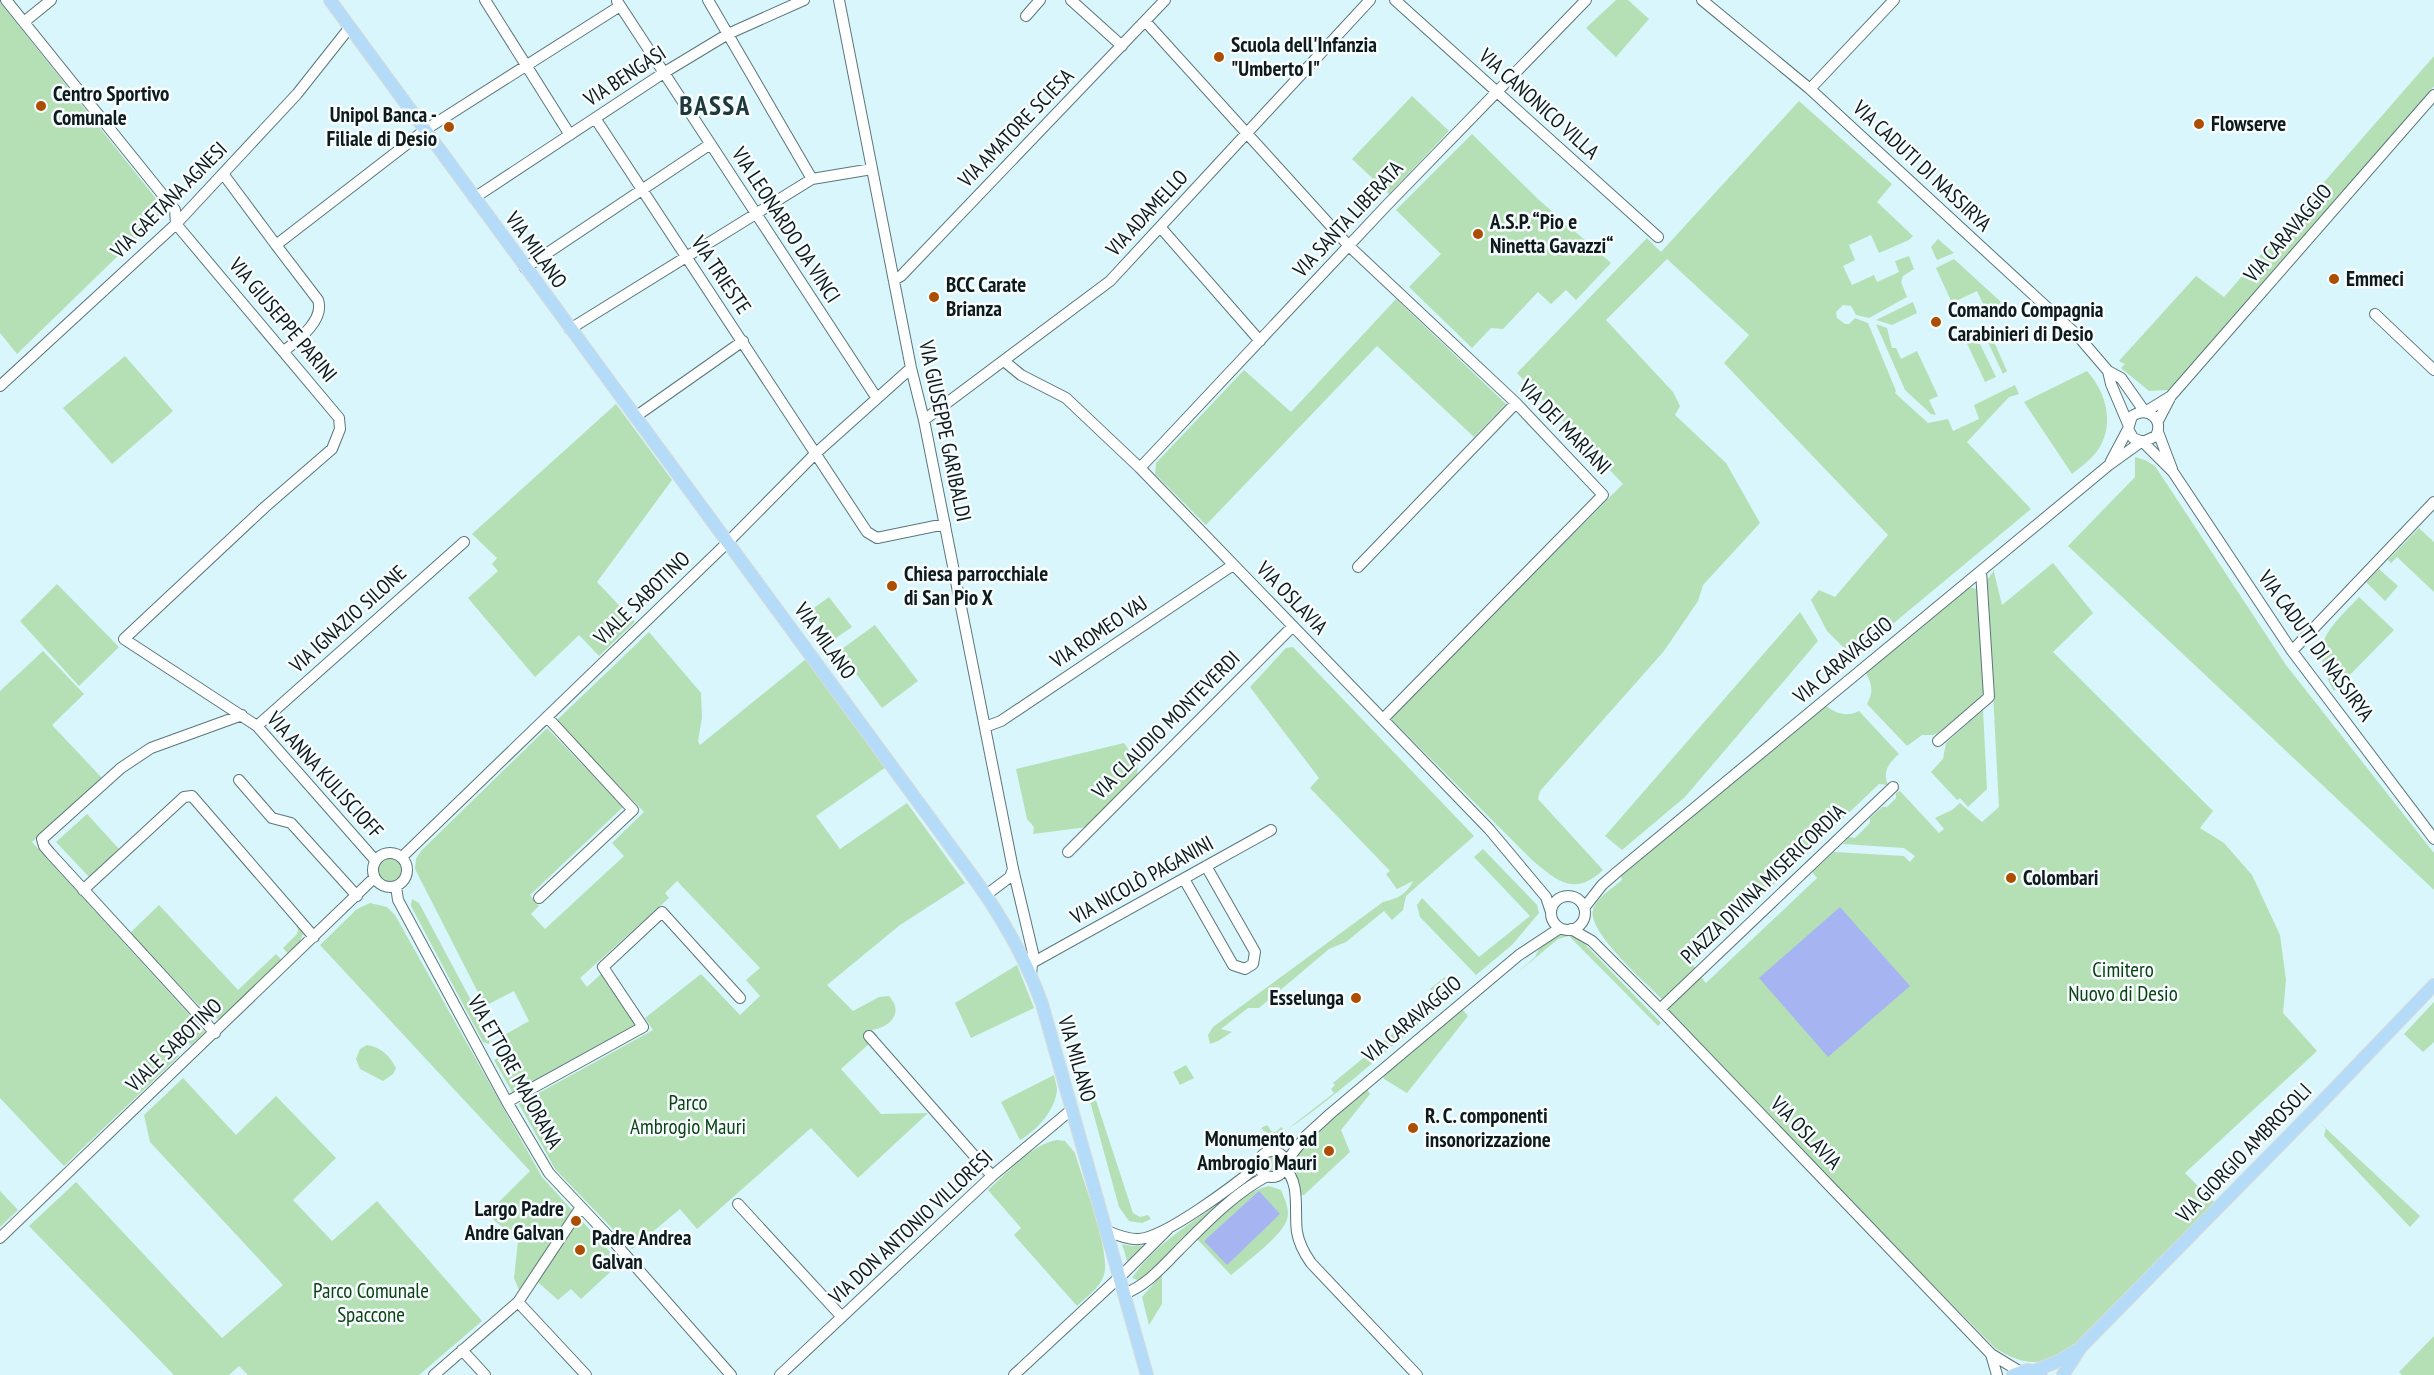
<svg xmlns="http://www.w3.org/2000/svg" width="2434" height="1375" font-family="'PT Sans Narrow',sans-serif">
<style>
.green{fill:#b5e0b5}
.water{fill:#a6b5f2}
.lines{fill:none;stroke-linecap:round;stroke-linejoin:round}
.minor-casing{stroke:#5b767a;stroke-width:12}
.major-casing{stroke:#d9dadb;stroke-width:14}
.minor{stroke:#fff;stroke-width:10}
.major{stroke:#b4dcf8;stroke-width:12}
.poi-dot{fill:#ac4d00;stroke:#f8feff;stroke-width:2}
.labels{text-anchor:middle;stroke-width:5;stroke-linejoin:round;paint-order:stroke}
.poi-label{font-size:21px;font-weight:bold;fill:#0f1a1c;stroke:#f8feff;text-anchor:start}
.street-label{font-size:21px;fill:#0f1a1c;stroke:#f8feff}
.park-label{font-size:21px;fill:#0b4313;stroke:#f8feff}
.district-label{font-size:27px;font-weight:bold;letter-spacing:1.5px;fill:#1e383c;stroke:#f8feff}
</style>
<rect width="100%" height="100%" fill="#d8f6fb"/>
<path class="green" d="M1616,0H1628L1649,19L1616,57L1586,28Z
M0,2L165,210L17,354L0,333Z
M2434,56V86L2208,351L2168,390L2149,391L2121,368L2125,364L2119,361L2196,276L2224,297Z
M1412,96L1449,131L1389,194L1352,159Z
M1799,101L1892,184L1877,202L1913,236L1909,240L1879,253L1871,235L1849,245L1855,260L1843,266L1852,285L1874,275L1877,282L1899,272L1895,261L1909,256L1914,269L1903,276L1901,282L1907,297L1869,318L1856,315L1851,306L1843,305L1836,312L1837,318L1845,324H1849L1855,318L1868,323L1896,391L1895,393L1928,423L1948,419L1953,431L1979,419L1974,405L2015,385L2019,394L2009,397L1967,442L2031,509L1853,657L1827,631L1811,600L1819,590L1835,597L1888,535L1724,363L1749,335L1667,259L1606,320L1673,392L1680,406L1675,415L1726,463L1760,523L1703,585L1698,601L1664,651L1540,791L1538,799L1603,870C1574,897 1557,881 1532,860L1389,717L1623,484L1517,373L1647,238L1661,252Z
M1472,134L1539,200L1611,263L1576,300L1566,290L1551,304L1538,292L1503,329L1491,328L1472,348L1409,287L1441,254L1396,210Z
M1938,239L1954,253L1937,260L1931,247Z
M1954,259L2001,302L1988,314L1977,291L1952,303L1936,268Z
M1396,299L1506,404L1474,437L1377,346L1206,525L1155,474L1156,463L1244,370L1291,412Z
M1913,302L1917,313L1892,325L1876,320Z
M1876,324L1887,328L1892,348H1896L1901,359L1917,351L1938,396L1929,400L1936,415L1931,414L1905,390Z
M1990,333L2007,371L2003,374L1985,336Z
M1965,339L1980,344L1996,377L1985,382Z
M125,356L173,411L112,464L63,408Z
M2087,371C2108,394 2116,429 2094,455C2088,462 2079,468 2072,474L2024,402Z
M616,404L672,480L597,582L635,622L599,656L579,635L535,677L468,598L498,571L492,564L497,558L472,534Z
M2135,457L2145,460L2155,466L2286,665L2434,853V890L2068,546L2135,477Z
M2419,528L2434,542V592L2397,557L2391,563L2388,560Z
M2053,563L2093,613L2053,652L2213,811L2200,828L2224,843L2252,875L2280,935L2286,980L2283,1013L2317,1051L2185,1173L2215,1203L2071,1348C2044,1367 2023,1366 1995,1348L1891,1242L1668,1009L1701,977L1706,983L1817,878L1812,872L1834,852L1904,856L1910,862L1915,856L1904,848L1843,844L1849,837L1855,838L1870,823V818L1882,807H1887L1896,798V793L1900,791L1939,833L1944,829L1935,818L1952,810L1960,803L1982,822L1999,807L1987,580L1993,572V568L2002,605Z
M2379,569L2398,586L2385,601L2366,582Z
M57,584L119,647L79,686L20,621Z
M1969,587L1977,589L1984,694L1938,733L1933,735H1922L1907,746L1867,704C1874,692 1872,684 1866,673Z
M829,597L852,627L833,640L811,610Z
M2359,597L2394,630L2334,691C2307,645 2327,631 2359,597Z
M1800,612L1818,641L1685,797L1622,850L1605,836Z
M875,625L918,681L882,708L839,651Z
M649,632L701,693L702,718L698,741L700,745L806,659L886,767L816,816L840,849L907,803L965,883L900,925L827,985L853,1011L879,997L889,996C904,1012 891,1027 872,1030L878,1036L841,1069L881,1114L928,1113L858,1178L811,1128L697,1229L680,1209L632,1249L555,1169L519,1104L653,1030L645,1018L701,974L740,1015L760,996L746,980L760,968L677,881L665,893L669,898L580,978L587,987L601,974L635,1025L512,1092L494,1060L509,1052L501,1037L529,1021L514,991L485,1006L415,869L416,859L421,851L547,728L623,807L530,895L539,906L531,914L545,929L624,856L612,843L644,812L556,721Z
M1293,647L1474,836L1406,896L1403,910L1392,920L1384,911L1346,942L1329,949L1259,1008H1248L1221,1029L1232,1032L1218,1041L1210,1044L1208,1035L1213,1027L1383,902C1397,899 1407,894 1413,881L1397,889L1386,874L1390,871L1310,788L1319,778L1250,687L1286,648Z
M43,651L84,694L52,725L102,778L32,842L205,1032L191,1045L185,1039L174,1050L179,1056L64,1166L0,1098V691Z
M1826,706C1837,714 1847,717 1859,711L1899,754C1889,763 1882,771 1888,785L1879,784L1691,963L1696,969L1663,1000C1647,984 1587,932 1593,910C1596,898 1613,888 1622,880L1621,876Z
M1983,710L1987,789L1968,807L1960,798L1957,800L1931,772L1943,759L1946,743Z
M1124,743L1138,763L1137,774L1087,827L1033,834L1034,827L1027,819L1016,769Z
M87,814L120,850L90,878L56,842Z
M1483,849L1537,905L1539,913L1512,945L1476,975L1420,917L1417,905L1422,898L1479,957L1530,916L1474,857Z
M378 870a12 12 0 1 1 24 0a12 12 0 1 1-24 0Z
M412,899L419,903L490,1036L489,1044L483,1042L411,906Z
M370,903L387,907L395,915L542,1177L620,1263L581,1299L571,1289L558,1300L531,1276L519,1290L514,1278L518,1241L487,1214L530,1171L320,945L357,909Z
M159,905L238,990L276,954L283,961L220,1019L211,1018L130,933Z
M296,925L303,933L299,945L289,955L283,948L297,934L298,929Z
M1562,931L1570,932L1579,938L1661,1023L1658,1026L1569,936L1558,939L1511,978L1535,957L1541,945Z
M1017,965L1034,1008L971,1038L955,1003Z
M1445,977L1457,991C1432,1012 1293,1135 1273,1136L1263,1130L1261,1128L1267,1125L1272,1132H1276L1281,1127L1285,1131L1334,1093L1331,1089L1335,1085L1333,1083L1437,997L1430,989Z
M2434,1002V1042L2423,1052L2404,1034Z
M1462,1009L1468,1016L1407,1093L1384,1079L1383,1076Z
M367,1045C381,1047 390,1056 396,1068L393,1074L383,1081L360,1069L356,1059L360,1049Z
M1186,1065L1194,1078L1180,1085L1173,1072Z
M1054,1075C1055,1080 1057,1086 1057,1090C1055,1111 1036,1131 1020,1140L1001,1102Z
M183,1078L236,1135L276,1096L336,1158L293,1200L332,1241L377,1201L482,1321L419,1375H248L239,1366L229,1375H174L29,1226L76,1182L222,1338L283,1285L150,1142L144,1115Z
M1090,1082L1133,1213L1140,1217L1148,1215L1151,1219L1142,1223L1129,1221L1119,1207L1085,1083Z
M1367,1089L1370,1094L1341,1130L1350,1152L1304,1195H1301C1298,1187 1293,1177 1293,1168C1295,1143 1348,1105 1367,1089Z
M2320,1123L2420,1216L2410,1227L2324,1136L2326,1128Z
M1057,1140L1065,1141L1075,1153C1082,1179 1111,1251 1104,1275C1100,1288 1086,1297 1077,1306L1014,1235L1021,1228L988,1190C1008,1172 1030,1145 1057,1140Z
M1263 1164a9 9 0 1 1 18 0a9 9 0 1 1-18 0Z
M1255,1173L1259,1178L1148,1277L1138,1280L1132,1278C1164,1231 1217,1212 1255,1173Z
M1269,1186L1281,1190C1285,1200 1291,1211 1286,1222C1279,1238 1245,1263 1231,1275L1197,1239C1219,1219 1240,1192 1269,1186Z
M0,1191L18,1210L0,1227Z
M1122,1244L1132,1246L1148,1245L1128,1264Z
M1162,1274V1304L1149,1325L1142,1297Z
M2434,1336V1375H2402L2399,1372Z"/>
<path class="water" d="M1840,907L1910,986L1828,1057L1759,978Z
M1259,1191L1280,1214L1227,1265L1204,1241Z"/>
<g class="lines">
<defs>
<path id="minor" d="M6,0L175,210L176,224L339,418L340,429L332,449L265,507L124,639L257,726L375,860
M485,0L570,135
M708,0L812,179
M839,0L911,368L924,420L1013,869L1033,953L1031,975
M1071,0L1122,46
M1395,0L1658,237
M1702,0L1810,89L2078,336L2108,371L2121,378L2145,412L2171,396
M617,1L876,397
M1026,16L1040,0
M1145,21L1349,246L1516,403L1603,495L1383,719
M24,22L51,0
M1810,89L1894,0
M595,118L867,532L877,538L945,524
M224,175L276,245L425,130L620,6
M474,198L665,72L728,34L804,0
M1161,228L1260,341
M276,245L318,300C325,320 298,340 284,351
M525,268L709,145
M894,280L901,276L1165,0
M2375,314L2434,370
M570,329L812,179L872,169
M1004,361L1021,375L1066,398L1140,468L1489,829L1546,897L1551,912
M2108,371L2111,384L2128,424
M0,386L176,224L297,94L350,27
M635,417L743,341
M924,420L1110,281L1370,0
M2158,421L2171,396L2434,95
M2158,432L2172,469
M2143,442L2173,472L2292,651L2434,839
M2111,461L2128,429L2132,416C2148,406 2164,419 2156,436L2143,442L2133,438L2128,429
M1140,468L1386,206L1586,0
M1358,567L1516,403
M2292,651L2434,502
M257,726L464,542
M985,727L1001,721L1233,565
M1938,741L1989,697L1981,571
M239,780L272,818L291,823L357,896
M1068,852L1292,627
M373 870a17 17 0 1 1 34 0a17 17 0 1 1-34 0Z
M402,857L728,542L815,454L911,368
M1184,879L1233,965L1245,969L1253,964L1255,952L1206,866
M396,886L398,900L507,1102L549,1173L614,1242L731,1375
M83,890L184,797L192,796L314,937
M986,895L1010,877L1013,869
M1551 913a17 17 0 1 1 34 0a17 17 0 1 1-34 0Z
M539,898L633,810L547,717
M1584,908L1602,885L1617,872L2109,465L2141,442
M1571,929L1592,941L1660,1009L1991,1354L2019,1371
M1032,963L1271,830
M1660,1009L1893,787
M215,1033L50,853L44,846L42,839L121,768L151,748L242,715
M869,1036L992,1176
M507,1102L643,1027L603,967L662,912L740,998
M1259 1164a13 13 0 1 1 26 0a13 13 0 1 1-26 0Z
M1285,1163L1306,1136L1330,1114L1519,955L1560,928
M1284,1168C1301,1182 1294,1212 1297,1232C1299,1244 1304,1253 1311,1263L1417,1375
M738,1204L842,1317
M1107,1231C1117,1235 1129,1240 1139,1239C1166,1237 1236,1184 1259,1165
M0,1238L374,878
M1124,1294C1147,1285 1161,1268 1178,1251C1205,1224 1233,1194 1267,1176
M518,1302L586,1375
M462,1350L485,1375
M1991,1354L1997,1375
M434,1375L518,1302L581,1207
M780,1375L992,1176L1071,1110
M1014,1375L1126,1271L1168,1229"/>
<path id="major" d="M330,0L976,881C1003,919 1026,959 1042,1004L1147,1375
M2036,1370L2059,1361L2075,1351
M2013,1375L2028,1370L2041,1373
M2063,1375L2081,1347L2315,1109L2434,985"/>
</defs>
<use href="#minor" class="minor-casing"/>
<use href="#major" class="major-casing"/>
<use href="#minor" class="minor"/>
<use href="#major" class="major"/>
</g>
<g class="poi-dot">
<circle cx="1219" cy="57" r="6"/>
<circle cx="41" cy="106" r="6"/>
<circle cx="2199" cy="124" r="6"/>
<circle cx="449" cy="127" r="6"/>
<circle cx="1478" cy="234" r="6"/>
<circle cx="2334" cy="279" r="6"/>
<circle cx="934" cy="297" r="6"/>
<circle cx="1936" cy="322" r="6"/>
<circle cx="892" cy="586" r="6"/>
<circle cx="2011" cy="878" r="6"/>
<circle cx="1356" cy="998" r="6"/>
<circle cx="1413" cy="1128" r="6"/>
<circle cx="1329" cy="1151" r="6"/>
<circle cx="576" cy="1221" r="6"/>
<circle cx="580" cy="1250" r="6"/>
</g>
<g class="labels">
<g class="poi-label">
<text x="1231" y="52">Scuola dell'Infanzia<tspan x="1231" dy="24">"Umberto I"</tspan></text>
<text x="53" y="101">Centro Sportivo<tspan x="53" dy="24">Comunale</tspan></text>
<text x="437" y="122" text-anchor="end">Unipol Banca -<tspan x="437" dy="24">Filiale di Desio</tspan></text>
<text x="2211" y="131">Flowserve</text>
<text x="1490" y="229">A.S.P. “Pio e<tspan x="1490" dy="24">Ninetta Gavazzi“</tspan></text>
<text x="2346" y="286">Emmeci</text>
<text x="946" y="292">BCC Carate<tspan x="946" dy="24">Brianza</tspan></text>
<text x="1948" y="317">Comando Compagnia<tspan x="1948" dy="24">Carabinieri di Desio</tspan></text>
<text x="904" y="581">Chiesa parrocchiale<tspan x="904" dy="24">di San Pio X</tspan></text>
<text x="2023" y="885">Colombari</text>
<text x="1344" y="1005" text-anchor="end">Esselunga</text>
<text x="1425" y="1123">R. C. componenti<tspan x="1425" dy="24">insonorizzazione</tspan></text>
<text x="1317" y="1146" text-anchor="end">Monumento ad<tspan x="1317" dy="24">Ambrogio Mauri</tspan></text>
<text x="564" y="1216" text-anchor="end">Largo Padre<tspan x="564" dy="24">Andre Galvan</tspan></text>
<text x="592" y="1245">Padre Andrea<tspan x="592" dy="24">Galvan</tspan></text>
</g>
<g class="street-label">
<text transform="translate(625 76) rotate(-33)" y="7">VIA BENGASI</text>
<text transform="translate(1539 104) rotate(42)" y="7">VIA CANONICO VILLA</text>
<text transform="translate(1016 128) rotate(-46)" y="7">VIA AMATORE SCIESA</text>
<text transform="translate(1922 166) rotate(43)" y="7">VIA CADUTI DI NASSIRYA</text>
<text transform="translate(169 200) rotate(-45)" y="7">VIA GAETANA AGNESI</text>
<text transform="translate(1147 213) rotate(-47)" y="7">VIA ADAMELLO</text>
<text transform="translate(1348 219) rotate(-47)" y="7">VIA SANTA LIBERATA</text>
<text transform="translate(786 225) rotate(57)" y="7">VIA LEONARDO DA VINCI</text>
<text transform="translate(2288 233) rotate(-49)" y="7">VIA CARAVAGGIO</text>
<text transform="translate(536 250) rotate(54)" y="7">VIA MILANO</text>
<text transform="translate(721 275) rotate(56)" y="7">VIA TRIESTE</text>
<text transform="translate(283 320) rotate(50)" y="7">VIA GIUSEPPE PARINI</text>
<text transform="translate(1565 427) rotate(46)" y="7">VIA DEI MARIANI</text>
<text transform="translate(945 431) rotate(78)" y="7">VIA GIUSEPPE GARIBALDI</text>
<text transform="translate(642 598) rotate(-44)" y="7">VIALE SABOTINO</text>
<text transform="translate(1292 598) rotate(46)" y="7">VIA OSLAVIA</text>
<text transform="translate(348 619) rotate(-42)" y="7">VIA IGNAZIO SILONE</text>
<text transform="translate(1099 632) rotate(-34)" y="7">VIA ROMEO VAJ</text>
<text transform="translate(825 641) rotate(54)" y="7">VIA MILANO</text>
<text transform="translate(2316 646) rotate(54)" y="7">VIA CADUTI DI NASSIRYA</text>
<text transform="translate(1843 660) rotate(-40)" y="7">VIA CARAVAGGIO</text>
<text transform="translate(1166 725) rotate(-45)" y="7">VIA CLAUDIO MONTEVERDI</text>
<text transform="translate(325 775) rotate(48)" y="7">VIA ANNA KULISCIOFF</text>
<text transform="translate(1142 880) rotate(-29)" y="7">VIA NICOLÒ PAGANINI</text>
<text transform="translate(1763 884) rotate(-44)" y="7">PIAZZA DIVINA MISERICORDIA</text>
<text transform="translate(1412 1019) rotate(-40)" y="7">VIA CARAVAGGIO</text>
<text transform="translate(174 1045) rotate(-44)" y="7">VIALE SABOTINO</text>
<text transform="translate(1077 1059) rotate(74)" y="7">VIA MILANO</text>
<text transform="translate(515 1072) rotate(61)" y="7">VIA ETTORE MAJORANA</text>
<text transform="translate(1806 1133) rotate(46)" y="7">VIA OSLAVIA</text>
<text transform="translate(2244 1153) rotate(-46)" y="7">VIA GIORGIO AMBROSOLI</text>
<text transform="translate(911 1227) rotate(-43)" y="7">VIA DON ANTONIO VILLORESI</text>
</g>
<g class="park-label">
<text x="2123" y="977">Cimitero<tspan x="2123" dy="24">Nuovo di Desio</tspan></text>
<text x="688" y="1110">Parco<tspan x="688" dy="24">Ambrogio Mauri</tspan></text>
<text x="371" y="1298">Parco Comunale<tspan x="371" dy="24">Spaccone</tspan></text>
</g>
<g class="district-label">
<text x="715" y="115">BASSA</text>
</g>
</g>
</svg>
